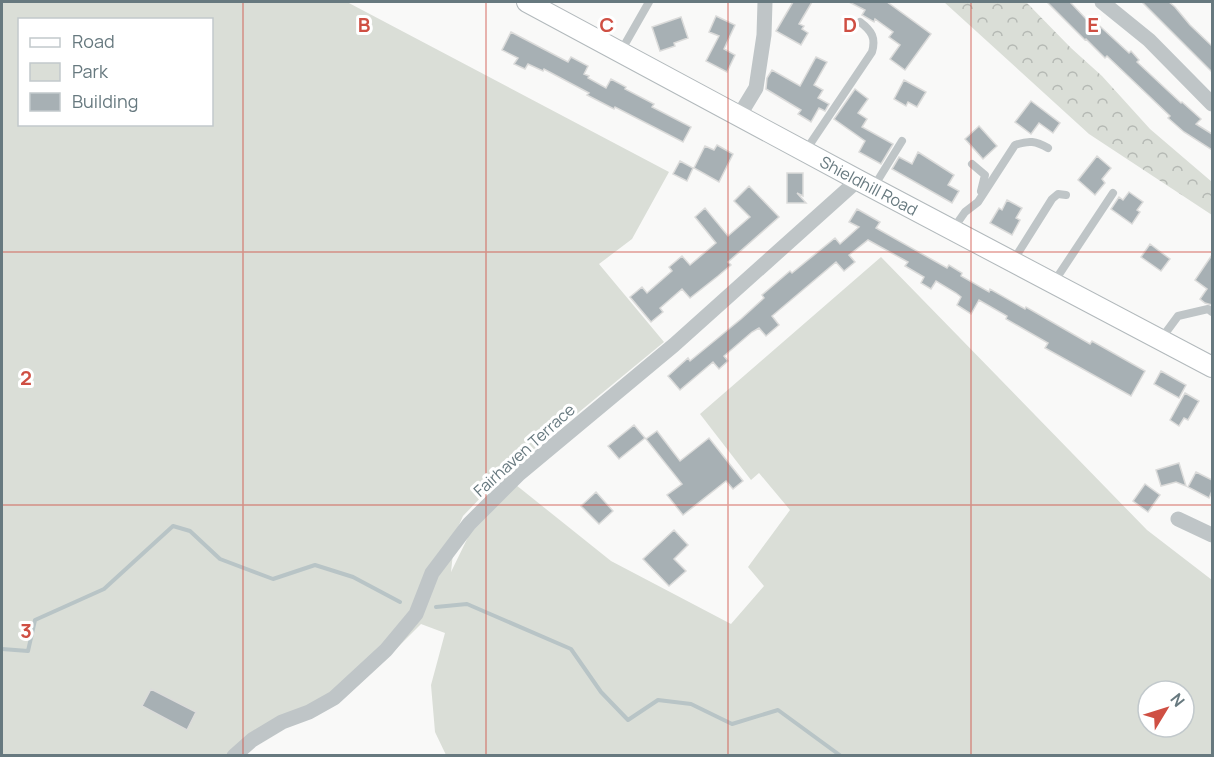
<svg xmlns="http://www.w3.org/2000/svg" width="1214" height="757" font-family="Manrope,sans-serif">
<style>
.green{fill:#daded7;fill-rule:evenodd}
.forest{fill:url(#forest-crowns)}
.lines{fill:none;stroke-linecap:round;stroke-linejoin:round}
.stream{stroke:#b8c4c6;stroke-width:4}
.building{fill:#a7b0b4;stroke:#dbdbda;stroke-width:1.5}
.secondary-casing{stroke:#b2b9bc;stroke-width:22}
.service{stroke:#bfc5c7;stroke-width:8}
.minor{stroke:#bfc5c7;stroke-width:15}
.secondary{stroke:#fff;stroke-width:20}
.grid{fill:none;stroke:#cf4f43;stroke-width:1.5;stroke-opacity:0.55}
.labels{text-anchor:middle;stroke-width:6;stroke-linejoin:round;paint-order:stroke}
.street-label{font-size:16px;fill:#67797f;stroke:#fff}
.grid-label{font-size:20px;text-anchor:middle;font-weight:bold;fill:#cf4f43;stroke:#fff;stroke-width:6;stroke-linejoin:round;paint-order:stroke}
</style>
<defs>
<pattern id="forest-crowns" width="20" height="18" patternUnits="userSpaceOnUse" patternTransform="scale(1.5)"><rect width="20" height="18" fill="#daded7"/><path d="M2 6a3 3 0 1 1 6 0M12 15a3 3 0 1 1 6 0" fill="none" stroke="#b5b9b4"/></pattern>
</defs>
<rect width="100%" height="100%" fill="#f9f9f8"/>
<path class="green" d="M2,2H347L669,172L632,239L599,264L664,342L516,464L497,486L486,492L463,516L455,534L451,572L471,531L516,485L611,561L731,624L764,586L748,567L790,510L759,473L751,480L700,414L881,257L1147,530L1212,580V755H446L435,732L431,685L445,633L421,624L389,656L257,743L244,755H2ZM20,20H212V124H20ZM1148,691H1184V727H1148Z"/>
<path class="forest" d="M944,2H1026L1071,48L1102,76L1150,129L1212,182V215L1089,134Z"/>
<g class="lines">
<path class="stream" d="M436,607L467,604L571,649L601,692L628,720L658,700L691,704L732,724L778,710L841,756
M2,649L28,651L35,620L104,589L173,526L190,531L220,559L273,579L315,565L353,577L400,602"/>
</g>
<path class="building" d="M793,2H812L799,24L804,26L802,29L808,33L801,45L776,31Z
M849,2H887L931,34L905,70L890,59L900,45L889,37L893,32L875,19L874,22L862,15L865,10Z
M1047,2H1070L1087,20L1090,17L1129,53L1131,51L1139,60L1137,62L1181,103L1182,102L1201,119L1196,124L1212,134V150L1184,132L1168,118L1170,116L1107,56L1105,58L1086,39L1085,40Z
M1142,2H1169L1175,7L1190,25L1212,46V72Z
M716,16L735,25L724,49L735,55L727,72L706,61L719,36L709,32Z
M681,17L688,38L674,43L675,46L660,51L652,27Z
M511,32L568,62L571,57L588,66L584,74L589,76L588,78L606,88L611,79L626,87L625,89L654,104L652,107L691,127L683,142L615,107L614,109L587,95L589,93L544,69L543,71L528,64L525,69L514,64L518,58L502,50Z
M816,57L827,62L814,85L823,90L818,98L829,104L825,111L819,108L811,122L798,114L801,110L766,89L767,78L772,70L800,86Z
M904,80L926,92L917,107L908,102L906,106L894,99Z
M855,89L868,99L858,113L867,119L862,127L893,144L881,164L859,152L865,141L834,119Z
M1031,101L1060,123L1053,133L1039,123L1031,134L1015,122Z
M979,126L997,146L983,159L965,139Z
M717,145L733,154L719,182L694,168L705,146L714,150Z
M918,152L954,175L948,185L959,191L952,203L892,169L899,157L912,164Z
M1097,156L1111,168L1102,179L1105,183L1095,195L1078,180Z
M680,161L693,168L687,181L673,174Z
M787,173H803V196L797,193L806,203H787Z
M749,186L779,217L728,262L731,265L718,276L690,298L682,289L660,308L663,312L651,322L630,297L642,287L647,293L672,271L669,267L682,256L690,265L716,243L695,217L705,208L728,236L750,217L734,201Z
M1129,192L1143,202L1137,210L1140,212L1132,224L1111,209L1119,197L1123,200Z
M1007,200L1022,208L1016,218L1020,220L1012,235L990,223L999,208L1002,210Z
M857,209L880,222L876,228L947,268L949,265L962,273L961,276L989,292L990,289L1025,309L1026,307L1090,344L1092,341L1145,371L1131,396L1045,348L1048,343L1006,319L1007,316L979,300L971,314L957,305L961,297L956,293L936,281L931,289L921,283L924,277L905,266L908,262L868,240L849,255L855,262L844,271L836,262L772,316L779,325L766,336L759,328L752,332L724,356L728,361L719,369L713,362L680,390L668,376L688,358L690,361L741,319L764,298L762,295L790,271L792,273L835,238L840,244L859,227L849,222Z
M1150,244L1170,259L1161,271L1141,257Z
M1212,255V305L1205,303L1200,299L1207,289L1195,280Z
M1161,371L1186,385L1179,398L1154,384Z
M1185,393L1199,401L1188,420L1184,418L1179,426L1170,420Z
M634,425L645,438L619,459L608,446Z
M657,431L680,461L709,438L743,481L733,489L726,481L683,515L667,495L682,484L646,439Z
M1179,463L1186,486L1176,482L1161,486L1156,470Z
M1196,472L1212,480V491L1209,498L1188,487Z
M1145,484L1160,495L1148,512L1133,501Z
M596,492L613,511L599,524L581,506Z
M674,530L688,545L674,559L686,571L669,586L643,559Z
M151,689L196,712L187,730L142,706Z"/>
<g class="lines">
<defs>
<g id="secondary">
<path id="s1" d="M527,2L858,180L1212,367"/>
</g>
</defs>
<use href="#secondary" class="secondary-casing"/>
<path class="service" d="M621,51L649,2
M806,150L872,52C876,38 872,31 860,22
M972,164L985,175L981,191
M873,188L902,141
M953,229L965,212L978,202L1015,145C1029,140 1036,141 1048,148
M1013,261L1052,199L1058,194L1066,195
M1054,282L1113,193
M1161,339L1178,316L1208,309L1212,312"/>
<path class="minor" d="M1102,2L1149,40L1212,104
M739,116L756,88L764,35L765,2
M1178,519L1212,535
M234,756L252,740L282,722L309,712L334,698L386,650L416,614L432,573L469,524L519,474L674,345L858,180"/>
<use href="#secondary" class="secondary"/>
</g>
<path class="grid" d="M243,2V756M486,2V756M728,2V756M971,2V756M2,252H1212M2,505H1212"/>
<g class="labels">
<g class="street-label">
<text dy="6" stroke="none"><textPath href="#s1" startOffset="388">Shieldhill Road</textPath></text>
<text transform="translate(524 450) rotate(-42)" y="6">Fairhaven Terrace</text>
</g>
</g>
<g class="grid-label">
<text x="364" y="32">B</text>
<text x="607" y="32">C</text>
<text x="850" y="32">D</text>
<text x="1093" y="32">E</text>
<text x="26" y="385">2</text>
<text x="26" y="638">3</text>
</g>
<rect width="1214" height="757" fill="none" stroke="#67797f" stroke-width="6"/>
<rect x="18" y="18" width="195" height="108" fill="#ffffff" stroke="#c2c9cc" stroke-width="1.5"/>
<rect x="30" y="38" width="30" height="9" fill="#ffffff" stroke="#c2c9cc" stroke-width="1.5"/>
<text x="72" y="48" font-size="18" fill="#67797f">Road</text>
<rect x="30" y="63" width="30" height="18" fill="#daded7" stroke="#c2c9cc" stroke-width="1.5"/>
<text x="72" y="78" font-size="18" fill="#67797f">Park</text>
<rect x="30" y="93" width="30" height="18" fill="#a7b0b4" stroke="#c2c9cc" stroke-width="1.5"/>
<text x="72" y="108" font-size="18" fill="#67797f">Building</text>
<g transform="translate(1166 709) rotate(52)"><circle r="28" fill="#ffffff" stroke="#c2c9cc" stroke-width="1.5"/>
<path d="M0-4.5L10 22L0 15L-10 22Z" fill="#cf4f43"/>
<text y="-9" font-size="16" font-weight="bold" text-anchor="middle" fill="#67797f">N</text>
</g>
</svg>
